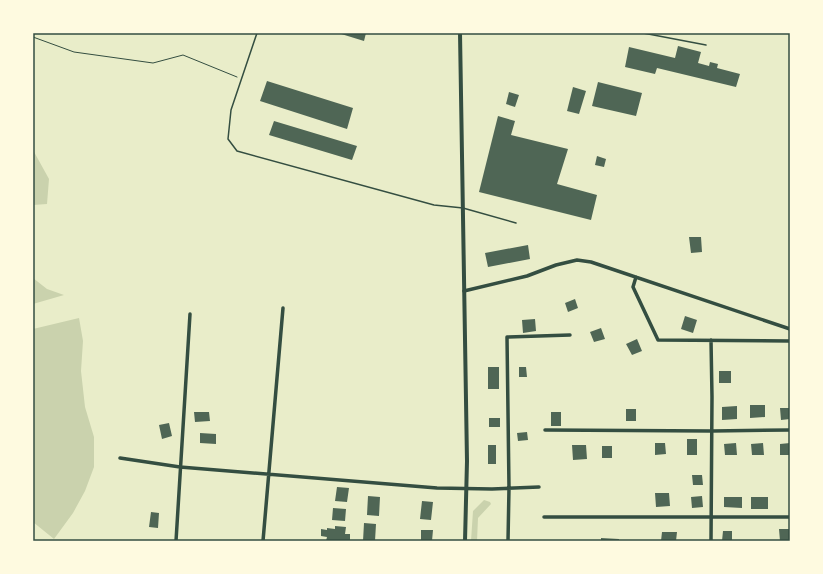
<svg xmlns="http://www.w3.org/2000/svg" width="823" height="574" font-family="Helvetica,sans-serif">
<style>
.green{fill:#cad2ad}
.building{fill:#4f6655}
.lines{fill:none;stroke-linecap:round;stroke-linejoin:round}
.path{stroke:#344e41;stroke-width:1}
.service{stroke:#344e41;stroke-width:1.5}
.minor{stroke:#344e41;stroke-width:3.5}
.tertiary{stroke:#344e41;stroke-width:4}
.neatline{fill:none;stroke:#344e41;stroke-width:1.5}
</style>
<rect width="100%" height="100%" fill="#e9edc9"/>
<path class="green" d="M33,150L49,179L47,204L33,205Z
M33,278L47,289L64,295L33,304Z
M79,318L83,341L81,371L85,407L94,437V467L85,491L73,513L54,539L33,522V329Z
M484,500L490,502L491,504L478,518L477,541H471L473,511Z"/>
<path class="building" d="M338,33H366L364,41Z
M678,46L701,52L698,63L709,66L710,62L718,64L717,68L740,74L736,87L657,68L655,74L625,67L629,47L675,58Z
M267,81L353,108L347,129L260,101Z
M598,82L642,93L636,116L592,106Z
M573,87L586,91L579,114L567,111Z
M509,92L519,95L515,107L506,104Z
M498,116L515,121L511,135L568,149L557,184L597,195L591,220L479,192Z
M274,121L357,146L352,160L269,135Z
M597,156L606,159L604,167L595,165Z
M689,237H701L702,252L691,253Z
M528,245L530,259L488,267L485,253Z
M575,299L578,308L568,312L565,303Z
M685,316L697,320L693,333L681,329Z
M535,319L536,331L523,333L522,320Z
M601,328L605,339L594,342L590,332Z
M637,339L642,351L632,355L626,344Z
M488,367H499V389H488Z
M519,367H526L527,377H519Z
M719,371H731V383H719Z
M750,405H765V417L750,418Z
M737,406V419L722,420V407Z
M780,408H790V419L781,420Z
M626,409H636V421H626Z
M194,412H209L210,421L195,422Z
M551,412H561V426H551Z
M489,418H500V427H489Z
M169,423L172,436L162,439L159,425Z
M527,432L528,440L518,441L517,433Z
M200,433L216,434V444L200,443Z
M687,439H697V455H687Z
M655,443H665L666,454L655,455Z
M736,443L737,455H725L724,444Z
M763,443L764,455H752L751,444Z
M790,443V455H780V444Z
M488,445H496V464H488Z
M572,445H586L587,459L573,460Z
M602,446H612V458H602Z
M692,475H702L703,485H693Z
M337,487L349,488L347,502L335,501Z
M655,493H669L670,506L656,507Z
M368,496L380,497L379,516L367,515Z
M702,496L703,507L692,508L691,497Z
M724,497H742V508L724,507Z
M751,497H768V509H751Z
M422,501L433,502L431,520L420,519Z
M333,508L346,509L345,521L332,520Z
M151,512L159,513L158,528L149,527Z
M364,523L376,524L375,541H363Z
M335,526L346,527L345,534H350V541H326L327,537L321,536V529L327,530V528L335,529Z
M779,529H790V541H780Z
M421,530H433L432,541H421Z
M723,531H732V541H722Z
M662,532H677L676,541H661Z
M601,538L619,539V541H601Z"/>
<g class="lines">
<path class="path" d="M33,37L74,52L153,63L183,55L237,77"/>
<path class="service" d="M257,33L231,110L228,139L237,151L434,205L463,208L516,223
M643,33L706,45"/>
<path class="minor" d="M636,277L633,287L658,340L790,341
M464,291L527,276L556,265L577,260L591,262L790,329
M545,430L712,431L790,430
M120,458L180,467L437,488L492,489L539,487
M544,517H790
M176,541L190,314
M263,541L283,308
M508,541L509,488L507,337L570,335
M711,541L712,397L711,340"/>
<path class="tertiary" d="M460,33L467,461L465,541"/>
</g>
<rect width="823" height="574" fill="none" stroke="#fefae0" stroke-width="68"/>
<rect x="34" y="34" width="755" height="506" class="neatline"/>
</svg>
